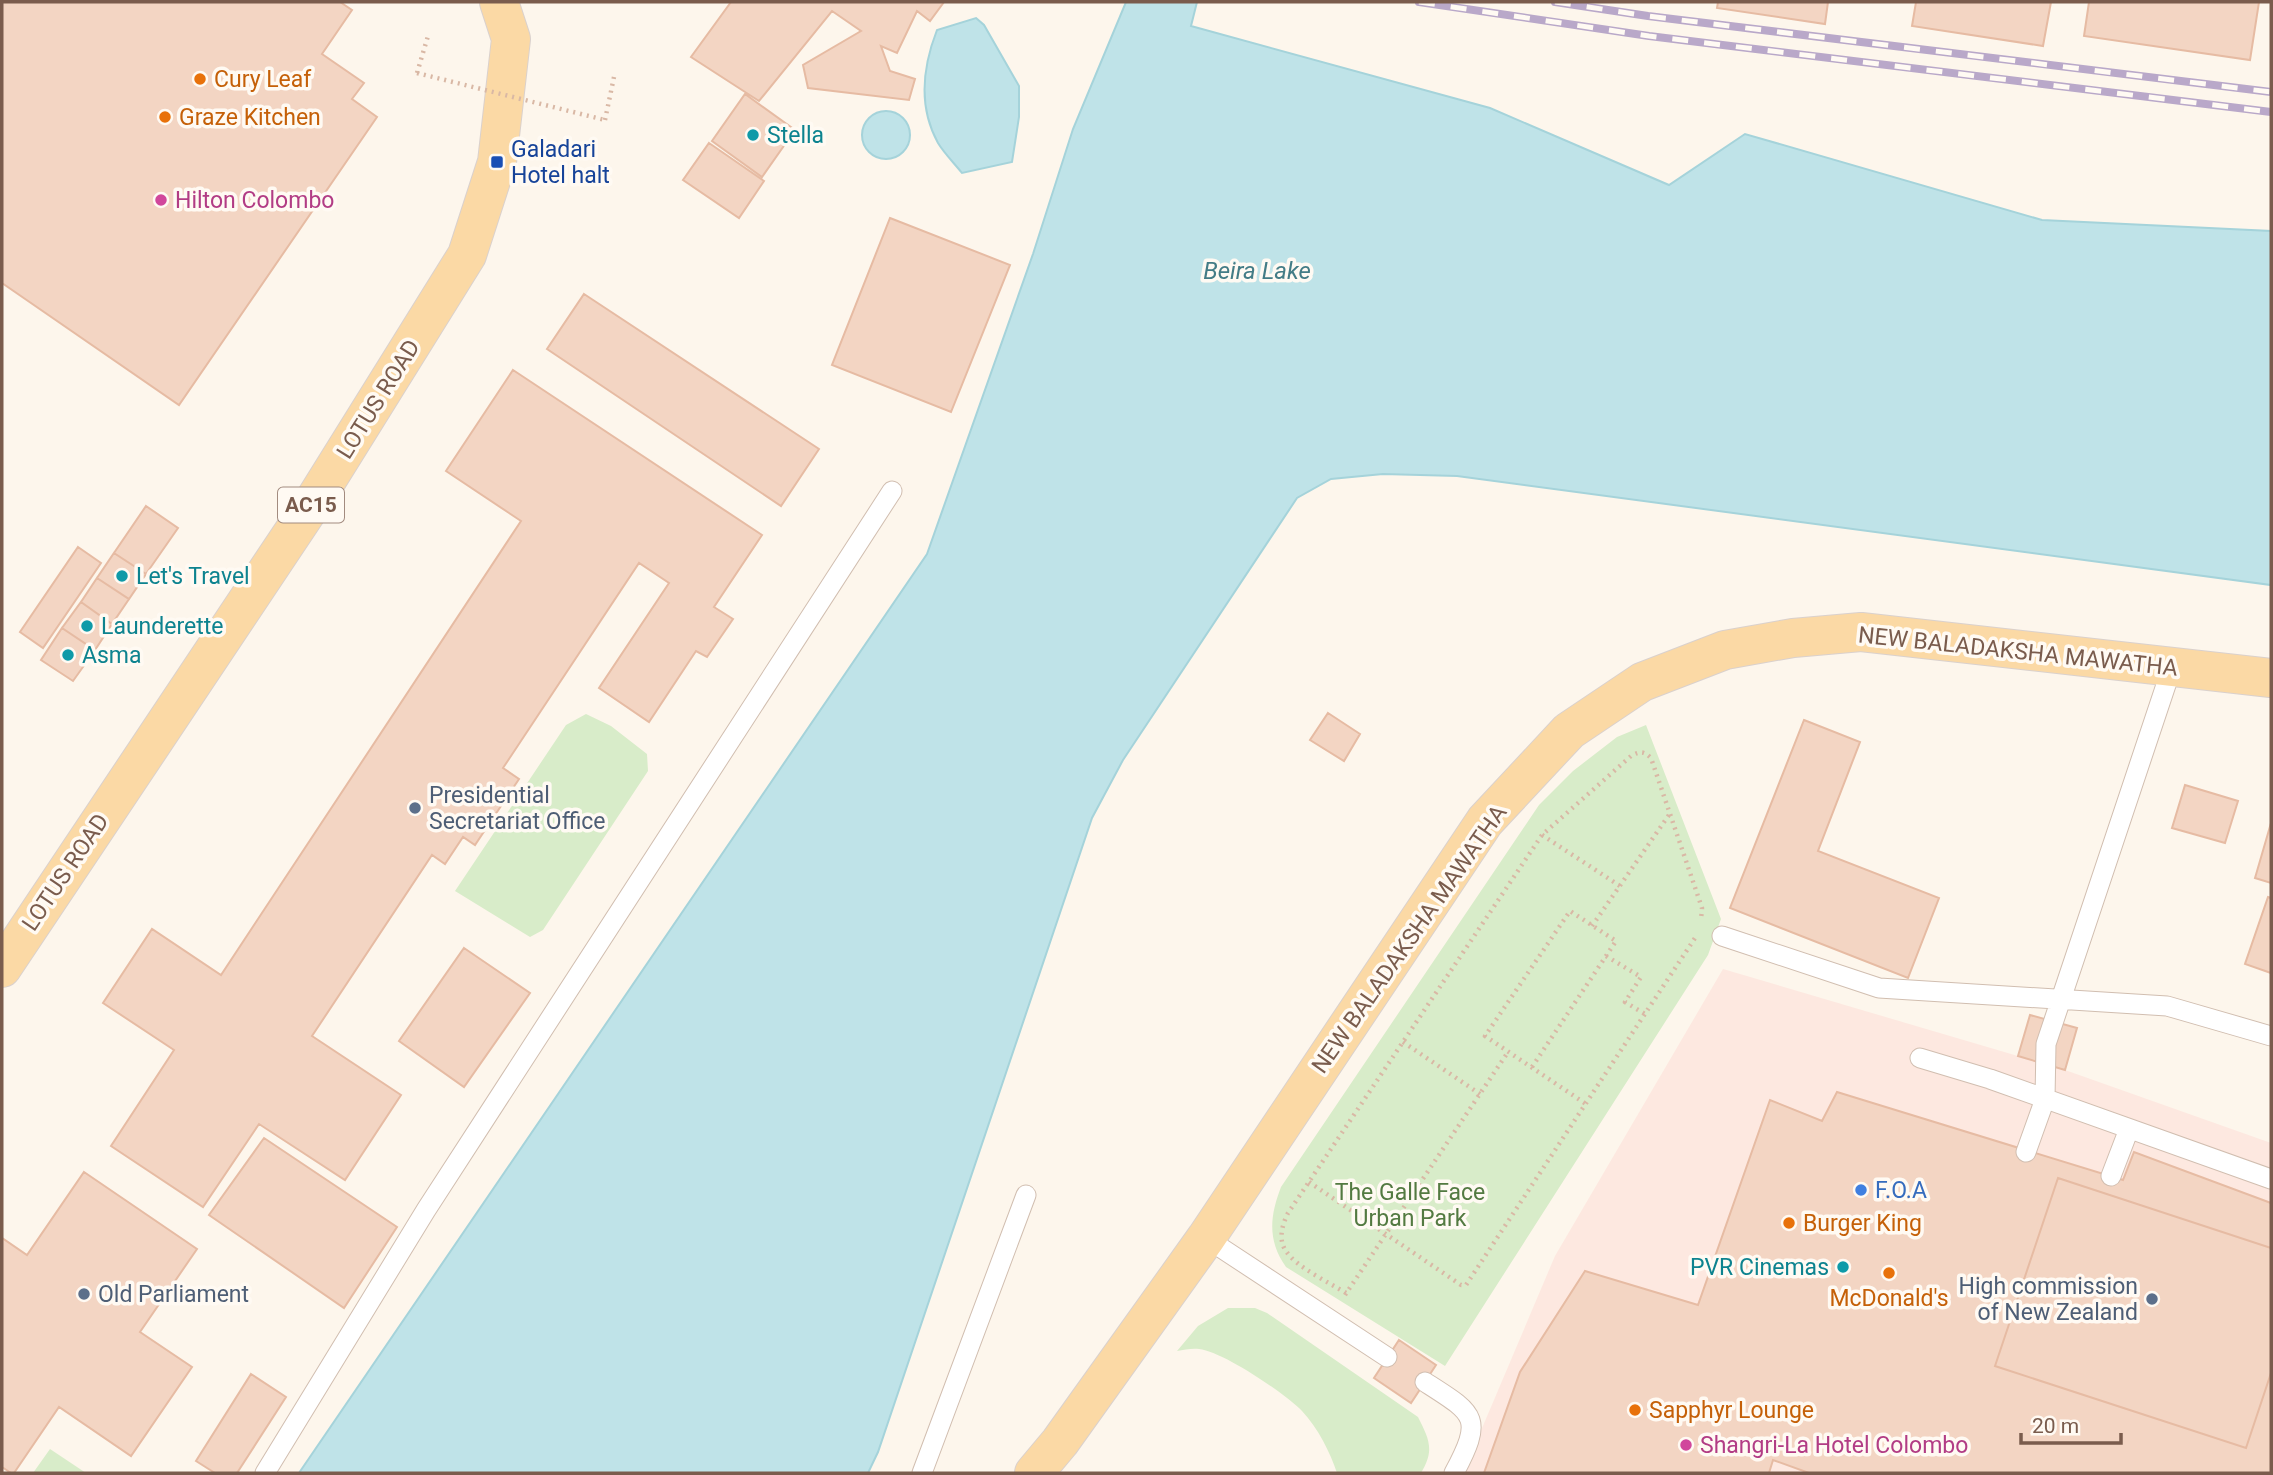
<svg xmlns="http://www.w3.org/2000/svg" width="2273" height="1475" font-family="Roboto,sans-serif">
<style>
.commercial{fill:#fde8e0}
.green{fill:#d8ecc9}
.water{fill:#bfe3e8;stroke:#a5d3da;stroke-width:2}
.building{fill:#f3d5c3;stroke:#e6bba3;stroke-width:2}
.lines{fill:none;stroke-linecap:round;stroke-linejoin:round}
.service-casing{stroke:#d1beb0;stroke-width:21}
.primary-casing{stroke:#dad1cd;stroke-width:40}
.path{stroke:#d9b8a5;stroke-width:4.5;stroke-dasharray:2 5;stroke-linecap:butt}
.service{stroke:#fff;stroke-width:19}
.primary{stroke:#fbd9a5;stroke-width:38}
.rail-casing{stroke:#b9a8c9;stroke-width:8}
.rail{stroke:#fffaf3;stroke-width:5;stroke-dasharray:16;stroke-linecap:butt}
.path-bridge{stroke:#d9b8a5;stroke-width:4.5;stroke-dasharray:2 5;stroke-linecap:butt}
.food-dot{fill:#e8710a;stroke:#fffaf3;stroke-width:2.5}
.culture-dot{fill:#0f9aa8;stroke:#fffaf3;stroke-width:2.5}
.transit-dot{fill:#1a4fb4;stroke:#fffaf3;stroke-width:2.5}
.hotel-dot{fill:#d1479c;stroke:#fffaf3;stroke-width:2.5}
.service-dot{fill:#5c6f8a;stroke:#fffaf3;stroke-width:2.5}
.shop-dot{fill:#3f7fe0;stroke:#fffaf3;stroke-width:2.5}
.labels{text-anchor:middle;stroke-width:7;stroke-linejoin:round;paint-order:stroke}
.shield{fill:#fffaf3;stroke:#a28b7f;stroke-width:2}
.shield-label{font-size:21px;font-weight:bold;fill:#7a5c4d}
.food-label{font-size:23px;fill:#c56008;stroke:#fffaf3;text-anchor:start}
.culture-label{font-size:23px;fill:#0d838f;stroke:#fffaf3;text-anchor:start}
.transit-label{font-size:23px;fill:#164399;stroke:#fffaf3;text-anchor:start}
.hotel-label{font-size:23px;fill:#b23c85;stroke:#fffaf3;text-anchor:start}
.street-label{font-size:23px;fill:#7a5c4d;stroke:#fffaf3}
.service-label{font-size:23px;fill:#4e5e75;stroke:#fffaf3;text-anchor:start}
.shop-label{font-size:23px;fill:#366cbe;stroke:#fffaf3;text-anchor:start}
.park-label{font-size:23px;fill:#537a41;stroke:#fffaf3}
.water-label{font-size:24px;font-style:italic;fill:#437c86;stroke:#fffaf3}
</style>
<rect width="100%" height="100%" fill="#fdf6ec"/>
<path class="commercial" d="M1723,969L2065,1070L2271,1143V1473H1463L1555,1256Z"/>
<path class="green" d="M586,714L611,726L647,754L648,771L543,930L530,937L455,891L566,725Z
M1646,725L1721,919L1708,955L1445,1366L1286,1267C1267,1240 1270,1216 1281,1187L1539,805L1573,771L1617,737Z
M1228,1308H1255L1267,1313L1418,1417C1429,1439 1435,1450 1421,1473H1337C1330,1452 1318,1428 1302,1411C1284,1393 1224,1352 1199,1349C1192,1348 1184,1350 1177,1351L1198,1326Z
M50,1449L86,1473H33Z"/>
<path class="water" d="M1126,2H1197L1191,26L1490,108L1669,185L1745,134L2042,220L2271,231V585L1457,476L1383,474L1331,479L1297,498L1123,760L1092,818L878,1452L868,1473H299L927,554L1033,254L1073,129Z
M976,18L984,25L1019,86V117L1012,162L962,173C954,163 944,153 938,143C918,107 923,66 937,30Z
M862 135a24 24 0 1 1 48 0a24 24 0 1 1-48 0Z"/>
<path class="building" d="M2,2H340L352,10L322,54L364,83L352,99L377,117L179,405L2,283Z
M731,2H944L930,21L917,11L897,53L881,46L890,71L915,79L909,100L808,88L803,65L861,31L832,11L759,101L691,57Z
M1718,2H1828L1825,24L1717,8Z
M1916,2H2051L2043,46L1912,26Z
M2089,2H2259L2250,60L2084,36Z
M745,94L795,130L762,177L712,141Z
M709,143L764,181L739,218L683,180Z
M890,218L1010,265L951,412L832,365Z
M584,294L819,449L781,506L547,349Z
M513,370L762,535L714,607L733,619L707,657L696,651L649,722L599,688L669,583L639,563L503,768L519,779L475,845L463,837L445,864L432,855L312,1036L401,1095L345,1180L259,1124L203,1207L111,1146L174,1050L103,1003L152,929L221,975L521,521L446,471Z
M146,506L178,528L146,574L114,553Z
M78,547L101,563L43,648L20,632Z
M114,553L146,574L129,599L97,578Z
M97,578L129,599L112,624L81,602Z
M81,602L112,624L95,650L62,628Z
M62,628L95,650L73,681L41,660Z
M1328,713L1360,734L1344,761L1310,740Z
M1804,720L1860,742L1818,851L1939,898L1908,978L1730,908Z
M2185,785L2238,801L2225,843L2172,828Z
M2271,823V883L2255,878Z
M2268,897L2271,898V973L2245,964Z
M464,948L530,993L464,1087L399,1041Z
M2030,1015L2077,1028L2065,1070L2018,1056Z
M1837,1092L2123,1180L2134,1152L2271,1203V1473H1809L1773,1460L1769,1473H1484L1520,1372L1585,1271L1698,1305L1770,1100L1822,1121Z
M264,1138L397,1227L344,1308L209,1215Z
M84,1172L197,1249L140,1332L192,1367L131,1456L59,1407L14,1473H11L2,1467V1238L27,1255Z
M2058,1178L2271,1248V1373L2246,1448L1995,1366Z
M1399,1340L1436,1365L1411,1403L1374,1378Z
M251,1374L286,1397L237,1473H215L196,1461Z"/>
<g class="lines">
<defs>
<path id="service" d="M1722,936L1879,988L2167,1006L2271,1036
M1920,1058L1990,1079L2271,1179
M2026,1152L2045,1099L2046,1044L2172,667
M2111,1176L2129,1129
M1206,1238L1387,1357
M1425,1382C1475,1414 1484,1417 1454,1473
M265,1473L426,1210L892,491
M922,1473L1026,1195"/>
<path id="primary" d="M2,968L312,504L467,255L497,162L511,39L499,2
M1034,1473L1060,1442L1206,1238L1485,821L1569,731L1642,682L1725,650L1793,638L1861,632L2271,678"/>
</defs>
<use href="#service" class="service-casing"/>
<use href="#primary" class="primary-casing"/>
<path class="path" d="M417,73L428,36
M605,120L614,77
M1542,835L1620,886
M1592,926L1671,812
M1606,956L1641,977L1625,1002L1645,1014
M1403,1042L1480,1094
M1532,1067L1616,941L1570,911L1485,1036L1586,1104
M1309,1182L1461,1285H1466L1695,938
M1346,1293C1330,1283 1296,1267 1286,1251C1278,1240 1282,1225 1288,1213L1542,835L1631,756C1640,751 1644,751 1651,758L1702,908L1701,920
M1345,1295L1508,1052"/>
<use href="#service" class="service"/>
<use href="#primary" class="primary"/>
<defs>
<path id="rail" d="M1419,2L1649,36L2271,112
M1555,2L1648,16L2271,92"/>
</defs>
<use href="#rail" class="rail-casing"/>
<use href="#rail" class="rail"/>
<path class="path-bridge" d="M417,73L605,120"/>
</g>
<g class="food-dot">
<circle cx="200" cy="79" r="7"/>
<circle cx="165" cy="117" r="7"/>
<circle cx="1789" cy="1223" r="7"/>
<circle cx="1889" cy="1273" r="7"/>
<circle cx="1635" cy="1410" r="7"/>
</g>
<g class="culture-dot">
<circle cx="753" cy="135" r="7"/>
<circle cx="122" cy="576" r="7"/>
<circle cx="87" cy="626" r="7"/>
<circle cx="68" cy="655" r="7"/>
<circle cx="1843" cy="1267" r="7"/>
</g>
<rect class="transit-dot" x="490" y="155" width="14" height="14" rx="3.5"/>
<g class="hotel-dot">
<circle cx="161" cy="200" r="7"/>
<circle cx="1686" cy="1445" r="7"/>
</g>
<g class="service-dot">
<circle cx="415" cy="808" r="7"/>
<circle cx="84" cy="1294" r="7"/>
<circle cx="2152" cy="1299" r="7"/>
</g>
<circle class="shop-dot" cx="1861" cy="1190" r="7"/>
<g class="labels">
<rect class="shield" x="278" y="487.5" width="66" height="35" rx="5"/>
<g class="shield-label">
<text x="311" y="512">AC15</text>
</g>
<g class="food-label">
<text x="214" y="87">Cury Leaf</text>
<text x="179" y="125">Graze Kitchen</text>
<text x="1803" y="1231">Burger King</text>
<text x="1889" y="1306" text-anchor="middle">McDonald's</text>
<text x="1649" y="1418">Sapphyr Lounge</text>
</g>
<g class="culture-label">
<text x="767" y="143">Stella</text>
<text x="136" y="584">Let's Travel</text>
<text x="101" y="634">Launderette</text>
<text x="82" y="663">Asma</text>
<text x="1829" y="1275" text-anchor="end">PVR Cinemas</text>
</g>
<g class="transit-label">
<text x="511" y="157">Galadari<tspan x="511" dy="26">Hotel halt</tspan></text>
</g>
<g class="hotel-label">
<text x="175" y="208">Hilton Colombo</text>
<text x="1700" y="1453">Shangri-La Hotel Colombo</text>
</g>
<g class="street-label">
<text transform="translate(378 399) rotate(-58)" y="8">LOTUS ROAD</text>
<text transform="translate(2018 651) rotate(6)" y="8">NEW BALADAKSHA MAWATHA</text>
<text transform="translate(65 872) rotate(-56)" y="8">LOTUS ROAD</text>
<text transform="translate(1409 939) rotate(-55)" y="8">NEW BALADAKSHA MAWATHA</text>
</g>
<g class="service-label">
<text x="429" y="803">Presidential<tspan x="429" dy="26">Secretariat Office</tspan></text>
<text x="2138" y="1294" text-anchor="end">High commission<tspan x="2138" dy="26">of New Zealand</tspan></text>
<text x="98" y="1302">Old Parliament</text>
</g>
<g class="shop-label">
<text x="1875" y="1198">F.O.A</text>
</g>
<g class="park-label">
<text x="1410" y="1200">The Galle Face<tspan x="1410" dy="26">Urban Park</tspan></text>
</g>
<g class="water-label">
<text x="1257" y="279">Beira Lake</text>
</g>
</g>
<rect width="2273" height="1475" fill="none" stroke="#7a5c4d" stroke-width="7"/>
<path d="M2021 1433v10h100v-10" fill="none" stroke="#7a5c4d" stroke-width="3.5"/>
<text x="2032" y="1433" font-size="21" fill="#7a5c4d" stroke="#fffaf3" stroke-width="5" paint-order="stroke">20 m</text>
</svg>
